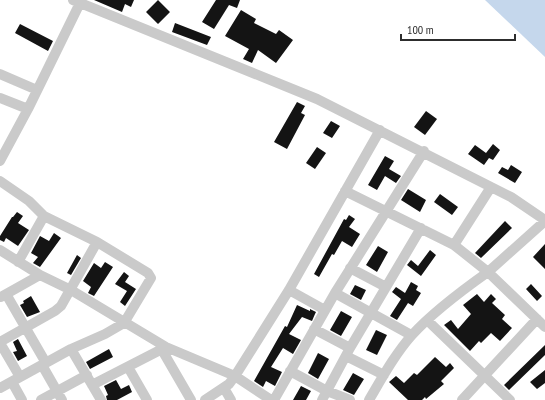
<svg xmlns="http://www.w3.org/2000/svg" width="545" height="400" font-family="'PT Sans Narrow',sans-serif">
<style>
.water{fill:#c5d7ec}
.building{fill:#141414}
.lines{fill:none;stroke-linecap:round;stroke-linejoin:round}
.minor{stroke:#cacaca;stroke-width:10}
</style>
<rect width="100%" height="100%" fill="#fff"/>
<path class="water" d="M485,0H545V57Z"/>
<path class="building" d="M94,0H134L131,7L125,4L122,12Z
M158,0L170,12L158,24L146,12Z
M216,0H240L237,8L229,5L214,29L202,22Z
M241,10L256,19L254,23L276,34L279,30L293,40L276,63L258,50L252,63L243,59L249,49L225,36Z
M175,23L211,37L207,45L172,32Z
M20,24L53,41L48,51L15,33Z
M297,102L305,106L301,113L305,115L287,149L274,142Z
M426,111L437,119L425,135L414,127Z
M331,121L340,126L332,138L323,133Z
M493,144L500,150L493,160L489,158L484,165L468,154L475,145L486,153Z
M317,147L326,153L315,169L306,163Z
M385,156L394,161L389,169L401,176L396,183L385,176L377,190L368,185Z
M511,165L522,172L515,183L498,173L502,167L508,170Z
M408,189L426,200L420,212L401,200Z
M440,194L458,207L452,215L434,202Z
M17,212L23,216L18,223L29,230L18,246L6,238L4,242L0,240V236L12,217H13Z
M349,215L355,219L349,227L360,234L352,247L342,241L334,255L332,254L319,277L314,274L344,219L346,220Z
M505,221L512,228L481,258L475,253Z
M54,233L61,238L40,267L33,263L38,257L31,253L40,236L49,241Z
M545,244V269L533,257Z
M378,246L388,252L377,272L366,265Z
M430,250L436,255L421,276L407,265L411,260L418,266Z
M77,255L81,258L71,275L67,273Z
M105,262L113,267L94,296L88,293L91,287L83,281L94,263L101,268Z
M124,272L129,276L125,282L136,289L125,306L120,302L127,291L115,284Z
M411,282L418,286L416,290L421,293L413,306L408,303L397,320L390,316L401,299L392,292L396,287L405,293Z
M531,284L542,296L537,301L526,289Z
M355,285L366,290L361,300L350,294Z
M477,294L484,302L491,294L496,299L492,303L505,315L502,319L512,328L500,341L491,333L481,343L479,341L470,351L444,325L451,320L458,329L471,314L463,305Z
M31,296L40,312L27,317L20,305L24,303L23,301Z
M297,305L310,311V309L316,312L315,314L312,321L302,317L289,334L301,340L293,354L283,348L271,367L282,372L275,386L266,381L263,387L254,381L285,326L287,327Z
M341,311L352,317L341,336L330,330Z
M376,330L387,335L377,355L366,350Z
M18,339L27,356L18,361L13,352L17,351L13,342Z
M545,345V355L509,390L504,385Z
M109,349L113,357L90,369L86,362Z
M318,353L329,359L318,379L308,373Z
M435,357L446,367L450,363L454,368L441,381L444,384L426,399L425,397L422,400H408L389,382L396,376L404,383L414,373L417,375Z
M545,370V383L537,389L530,382Z
M353,373L364,379L354,395L343,390Z
M116,380L121,389L129,385L132,392L117,400H107L106,396L108,395L104,386Z
M301,386L311,391L306,400H293Z"/>
<g class="lines">
<path class="minor" d="M73,0L317,99L511,197L545,220
M0,74L37,90
M0,98L28,109
M0,161L28,109L80,3
M0,181L29,201L44,216L97,242L148,273L151,278L124,323L105,334L71,349L0,388
M345,191L454,245L488,272C464,289 432,313 412,335C395,354 382,378 369,400
M545,221L488,272L545,327
M454,245L491,187
M0,250L40,275L71,290L166,347L235,376L271,400
M18,262L44,216
M350,268L386,287
M289,290L325,310
M335,293L411,335
M6,294L46,363
M1,297L40,275
M428,321L510,400
M314,329L350,348L322,400
M0,342L55,311L61,306L97,242
M0,343L20,377
M350,348L421,228
M71,349L101,400
M162,350L191,400
M346,356L384,375
M42,365L62,400
M128,367L147,400
M290,371L327,391L350,400
M12,382L22,400
M92,385L166,347
M224,388L231,400
M41,400L87,375
M205,400L229,384L235,376L289,290L380,130
M274,400L335,293L424,151
M462,400L537,319"/>
</g>
<path d="M401 34v6h114v-6" fill="none" stroke="#2d2d2d" stroke-width="2"/>
<text x="407" y="34" font-size="12" fill="#2d2d2d" stroke="#ffffff" stroke-width="3" paint-order="stroke">100 m</text>
</svg>
